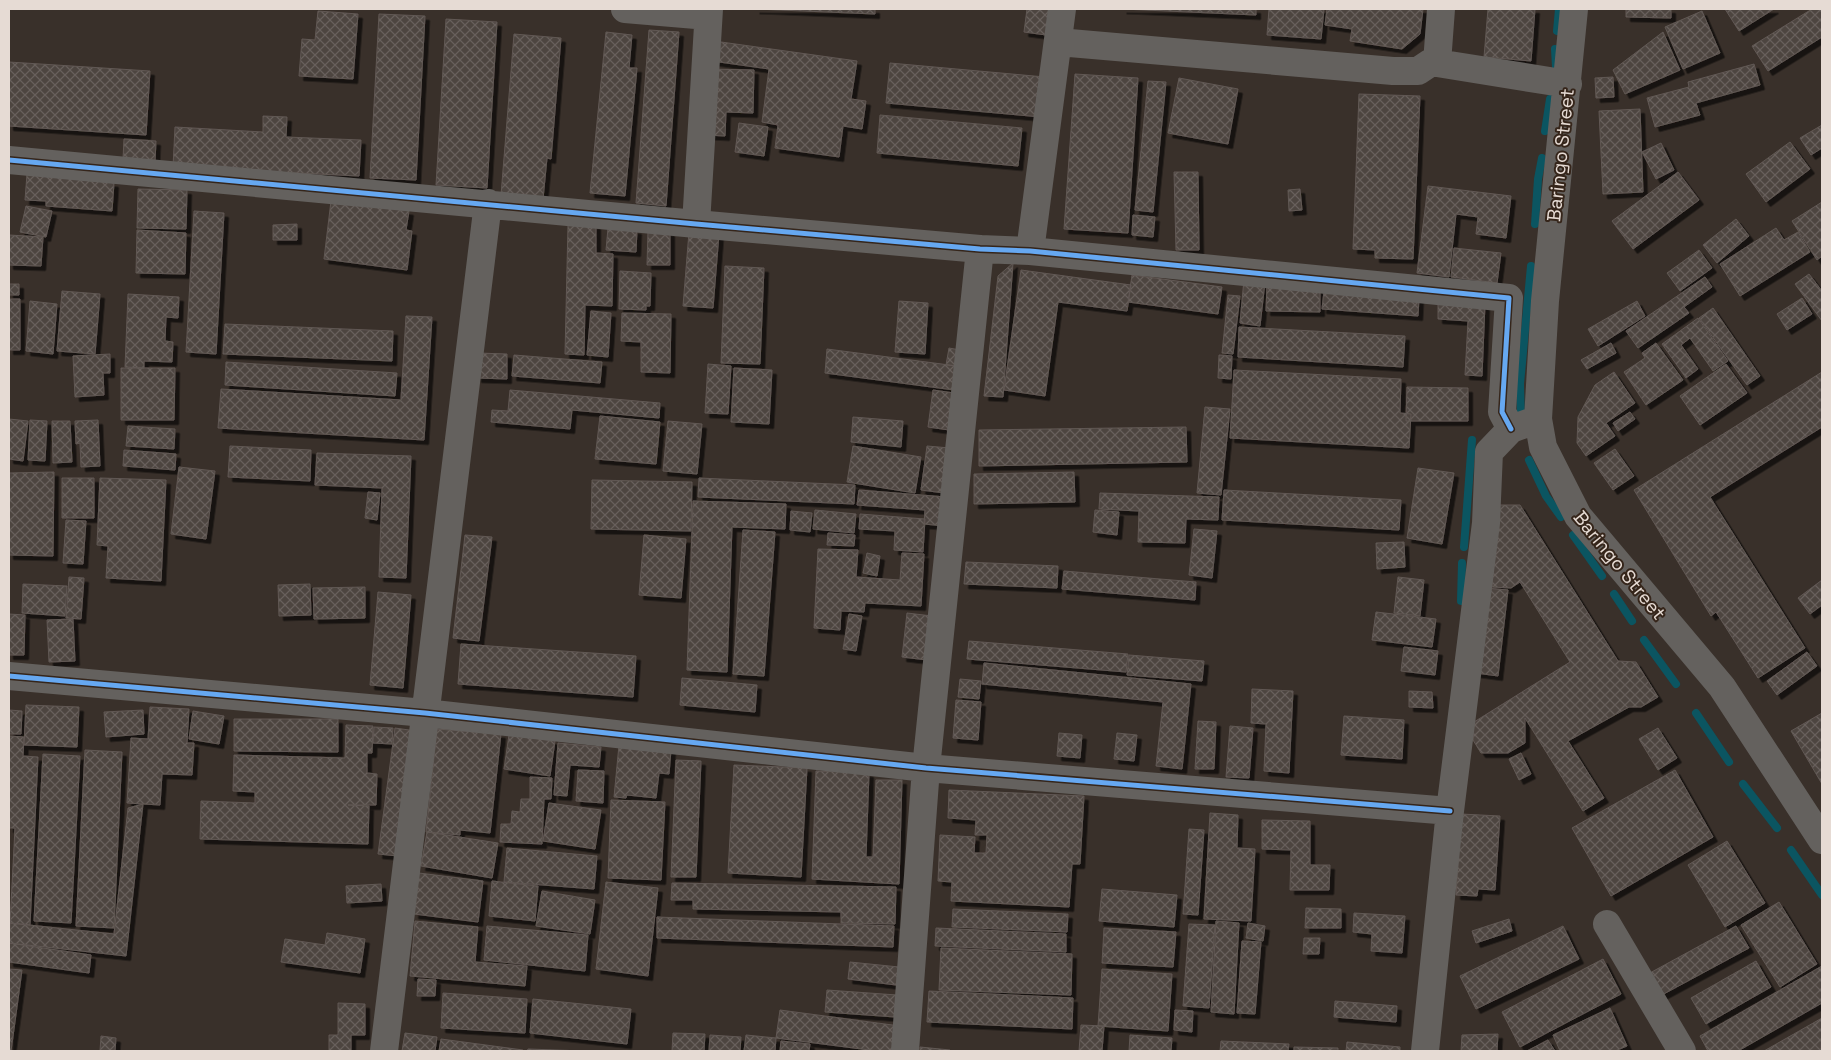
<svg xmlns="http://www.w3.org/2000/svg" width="1831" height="1060" font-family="'Space Grotesk',sans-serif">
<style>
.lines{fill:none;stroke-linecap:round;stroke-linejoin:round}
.stream{stroke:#0b5561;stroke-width:8}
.building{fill:url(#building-cross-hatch);stroke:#615854;filter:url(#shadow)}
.minor{stroke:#64615e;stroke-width:28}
.cycleway-casing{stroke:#35251a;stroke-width:8}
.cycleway{stroke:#66a8f1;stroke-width:5}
.labels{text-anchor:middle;stroke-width:4;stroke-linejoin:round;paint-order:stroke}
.street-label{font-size:19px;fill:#e6dbd4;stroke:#35251a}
</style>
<defs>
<pattern id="building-cross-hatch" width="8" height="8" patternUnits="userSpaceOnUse" patternTransform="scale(1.25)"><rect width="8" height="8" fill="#4d4540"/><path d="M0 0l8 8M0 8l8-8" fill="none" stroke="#675f5b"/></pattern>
<filter id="shadow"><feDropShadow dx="4.5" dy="4.5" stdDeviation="0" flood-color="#0009"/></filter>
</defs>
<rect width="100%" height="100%" fill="#39302a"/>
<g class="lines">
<path class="stream" d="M1557,31L1559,9
M1555,49L1556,67
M1545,131L1550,99
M1535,224L1538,179L1542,158
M1521,418L1520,384L1531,266
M1529,460L1546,496L1561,517
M1573,535L1602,576
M1464,547L1472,440
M1614,594L1632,621
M1461,601L1462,563
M1644,640L1676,684
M1696,713L1729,762
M1743,784L1777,828
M1791,850L1822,895"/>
</g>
<path class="building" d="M755,9H875V14Z
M1027,9H1049L1046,35L1024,32Z
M1122,9H1256V15Z
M1269,9H1324L1321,39L1267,35Z
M1327,9H1423L1420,34L1402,49L1350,41L1352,29L1325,25Z
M1488,9H1535L1531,61L1484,57Z
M1626,9H1671V18L1626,17Z
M1725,9H1774L1739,31Z
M1812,9H1822V37L1768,71L1752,46Z
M318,11L358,14L353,79L299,76L302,39L315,40Z
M1702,11L1720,53L1683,69L1665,27Z
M379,14L425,16L416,180L370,178Z
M446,19L497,22L487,188L436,185Z
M649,30L679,32L666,206L636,203Z
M606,32L632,35L629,68H637L625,196L590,193Z
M1663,32L1680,70L1625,94L1613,70Z
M514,34L561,38L551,159L547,158L543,199L501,195Z
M714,41L857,61L851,99L866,101L862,129L843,126L839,157L775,148L778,125L762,122L769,69L712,61Z
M9,62L150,71L146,135L9,126Z
M890,63L1045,77L1041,117L886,103Z
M1754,64L1760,85L1696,103L1700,115L1655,127L1647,98L1689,87L1688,82Z
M708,69L754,70L753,113L726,112L725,136L706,135Z
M1075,74L1138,78L1128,233L1064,229Z
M1613,77L1614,97L1596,98L1595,78Z
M1179,78L1238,89L1228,144L1168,133Z
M1148,81L1166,82L1153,212L1135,210Z
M1359,94L1420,96L1413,259L1375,258V250L1353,249Z
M1640,109L1643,192L1603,194L1599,111Z
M880,115L1022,128L1018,166L877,153Z
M263,116L287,117L286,137L361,140L359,176L173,167L175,127L263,132Z
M739,123L768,127L764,156L735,152Z
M1822,125V148L1811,155L1800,138Z
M124,139L156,141L155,161L123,159Z
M1790,142L1810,169L1766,202L1746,174Z
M1661,143L1674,170L1656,179L1642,152Z
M1174,172H1198L1199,250H1176Z
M1678,172L1699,200L1633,249L1612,221Z
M27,174L114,183L112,211L46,206V201L25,200Z
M1428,186L1511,196L1506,238L1476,234L1478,217L1456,214L1449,277L1417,273Z
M138,189L187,190L186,229L137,228Z
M1300,189L1302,210L1289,211L1288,190Z
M331,201L409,211L406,230L412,231L407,270L324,259Z
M1822,202V256L1817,260L1792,221Z
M26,206L52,211L46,237L20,232Z
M194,211L224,213L216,354L186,352Z
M1133,215L1155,217L1153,237L1132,235Z
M1736,219L1749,236L1717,263L1703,245Z
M297,224V240H273V225Z
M568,225H596V253L613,254L612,306L585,305L584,355L565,354Z
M608,228L637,230L636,252L606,250Z
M1776,228L1784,240L1798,232L1810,252L1740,296L1720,264Z
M137,230L186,233L185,274L136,273Z
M648,231L670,232V265H647Z
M689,232L719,234L713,308L683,306Z
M9,235L43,237L41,266L9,265Z
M1454,248L1501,253L1497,283L1451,277Z
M1699,250L1712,268L1680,291L1667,273Z
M1013,263L1003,397L984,396L998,276Z
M725,266L764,268L760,364L721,363Z
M1021,270L1131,285L1127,311L1058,302L1045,396L1004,390Z
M620,271L651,273L650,306H646V310L619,309Z
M1809,274L1822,291V321L1795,284Z
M1132,275L1222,287L1218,314L1128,302Z
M1705,277L1712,287L1684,307L1689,313L1638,348L1626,331Z
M1244,279L1265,282L1260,326L1240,323Z
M9,284H19V295H9Z
M1267,284L1320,285V312L1266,311Z
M62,291L100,294L95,354L57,351Z
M1324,291L1419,298L1418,316L1322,309Z
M128,294L179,297L178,318L166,317L165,341L173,342L172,362L144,361V368L125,367Z
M1228,295L1240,296L1233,354L1222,353Z
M1802,298L1812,314L1787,330L1777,314Z
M9,299H20V350H9Z
M30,301L57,304L53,354L26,351Z
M899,301L928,303L925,354L895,352Z
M1637,301L1645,316L1598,346L1588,329Z
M1438,302L1485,304L1482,376L1465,375L1468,321L1438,319Z
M1713,308L1760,376L1747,385L1699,318Z
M591,311L611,313L608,357L587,355Z
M622,313L671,314L670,373L641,372V342L621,341Z
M406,316L432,317L424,440L218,428L221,389L401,400Z
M1698,318L1728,361L1713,371L1690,338L1681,345L1698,369L1686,378L1662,344Z
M225,324L393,331L392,361L223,354Z
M1239,327L1405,336L1403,367L1238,357Z
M1611,343L1616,353L1587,369L1581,360Z
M1656,343L1683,380L1646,405L1624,372L1645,358L1642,353Z
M949,348L960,350L957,366L946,365Z
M827,349L957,366L954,390L825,373Z
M478,353L507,354V379L477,378Z
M110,354V373H103L104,395L75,397L73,356Z
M514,355L602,362L600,383L512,376Z
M1219,355L1232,356L1231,379L1218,378Z
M226,362L397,373L395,396L225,385Z
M708,364L731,366L728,414L705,413Z
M1726,364L1747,393L1700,425L1680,396Z
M121,368H175L174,420H121Z
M734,368L772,370L769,424L731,422Z
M1234,370L1401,379L1400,413L1411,414L1409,448L1230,438Z
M1614,372L1635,403L1606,423L1615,436L1586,456L1577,443L1578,417L1595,385Z
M1822,372V427L1710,497L1805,648L1758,678L1716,612L1711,616L1634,490Z
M1407,387L1468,388V421H1406Z
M510,390L660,403L659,418L572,410L570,429L491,422L492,410L508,411Z
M933,390L954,393L949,430L928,427Z
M1205,407L1230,409L1221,495L1197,493Z
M1630,412L1635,419L1618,431L1613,423Z
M600,416L660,422L656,464L595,459Z
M853,417L903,421L901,447L851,442Z
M9,419L28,421L23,461L9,459Z
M30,420L47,421L45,461L28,460Z
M98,420L100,466L81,467L80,443L76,444L75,421Z
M52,421H70L72,462L53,463Z
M668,421L702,424L697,474L663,471Z
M128,426L175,429L174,449L126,446Z
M1186,427L1187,462L979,466V430Z
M230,446L311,450L310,481L228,477Z
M853,446L921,457L915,493L847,482Z
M927,446L950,448L944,493L921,490Z
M1615,449L1634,476L1613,490L1594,463Z
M124,450L176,454L175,470L123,466Z
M317,453L411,456L406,578L379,577L382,488L315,485Z
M179,467L215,471L206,539L171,534Z
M1418,468L1454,473L1442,544L1407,538Z
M54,472L53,556L9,555V473Z
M1074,472L1075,502L974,504V474Z
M62,478H94V518H62Z
M100,478L166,480L161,581L106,578L108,546L97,545Z
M699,478L855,485L854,504L698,497Z
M592,480L692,482L691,531L591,529Z
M859,490L946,497L944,526L924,524L925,510L857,505Z
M1224,490L1401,500L1399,530L1222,520Z
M368,492L380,493L377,520L365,518Z
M1100,493L1219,497L1218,520L1186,519L1185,543L1138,542L1139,511L1099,509Z
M693,501L786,504L785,529L732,527L727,672L687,670Z
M1493,505H1520L1618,661L1636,662L1658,697L1641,707H1629L1568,741L1604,798L1583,811L1525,718V743L1508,753H1481L1473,740L1474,722L1570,662L1520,582L1511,588L1492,587Z
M815,510L856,514L854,533L813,529Z
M1095,510L1119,512L1117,535L1093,532Z
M791,511L812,513L810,532L790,530Z
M860,514L925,519L923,552L894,550L895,531L859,529Z
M66,520L86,521L83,564L63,563Z
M1194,529L1217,531L1212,578L1189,575Z
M743,530L775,532L764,676L733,674Z
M828,533L855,535L854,546L827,545Z
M465,535L492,537L479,641L453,638Z
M644,535L686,539L681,598L639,595Z
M1404,542L1405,567L1377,569L1376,543Z
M818,549L858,550L856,577L900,580L902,553L924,554L921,606L865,603L864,612L841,611L840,630L814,628Z
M867,553L880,556L877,576L863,573Z
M966,562L1058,566L1057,588L964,584Z
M1064,571L1196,582L1195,600L1062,589Z
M69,577L84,578L81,619L66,618Z
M1398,577L1424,580L1420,616L1394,613Z
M1822,580V605L1810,614L1798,598Z
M23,584L67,586L65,616L22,613Z
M310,584L311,615L279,616L278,585Z
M365,587V618L314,619L313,588Z
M1485,588L1508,590L1498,676L1476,673Z
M378,592L411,595L403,688L370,685Z
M1376,612L1436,619L1432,647L1372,640Z
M907,613L932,616L927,660L902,657Z
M9,614L25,615L24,655H9Z
M849,614L862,616L856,651L843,649Z
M73,619L75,661L49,662L47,620Z
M969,641L1128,654L1126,672L967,659Z
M461,644L636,656L633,697L458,684Z
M1404,647L1438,651L1435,675L1401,671Z
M1807,652L1817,666L1777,695L1767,681Z
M1129,655L1204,661L1202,681L1127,675Z
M984,663L1191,684L1182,769L1156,766L1163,702L982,684Z
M682,678L757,685L755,712L680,705Z
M960,679L981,681L979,699L958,697Z
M1252,689L1293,691L1289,773L1264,771L1266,724L1251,723Z
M1409,691L1432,692L1433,708L1409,707Z
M956,700L981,702L978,740L953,738Z
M26,705L79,707L77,747L24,745Z
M150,707L189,709L187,743H194L192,775L162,774L160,805L127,803L131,738L148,739Z
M9,710L22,711L21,734H9Z
M143,710L144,734L106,737L104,712Z
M193,711L224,716L219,744L189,739Z
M1822,713V784L1791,731Z
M1344,716L1404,720L1402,759L1341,755Z
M234,719H338V752L234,751Z
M1198,721L1216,722L1214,769H1195Z
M346,725L373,726L372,753H367V773L377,774L376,805H348L369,806L368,844L200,839L201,801L255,803V792L233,791L234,755L345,758Z
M1230,726L1253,728L1249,778L1226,777Z
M374,727L393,728L392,744L373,743Z
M395,728L416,731L398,856L378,854Z
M1658,728L1677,758L1658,770L1639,739Z
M437,729L501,734L490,833L460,830V835L426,832Z
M1059,733L1082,735L1080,758L1057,756Z
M1117,733L1137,735L1134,761L1114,759Z
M509,735L555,741L550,776L504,769Z
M9,736L24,737L23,756L38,757L30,925L10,923L15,828H9Z
M558,743L601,747L599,767L570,765L567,796L554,795Z
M619,745L671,750L669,774L659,773L656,798L627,795L626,798L614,797Z
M85,750L122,752L114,928L76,926Z
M1521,753L1531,774L1519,780L1509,759Z
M43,754L80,756L71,923L34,921Z
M676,760L701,761L696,877H671Z
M734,765L807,768L801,877L728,873Z
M578,770L604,771L603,803L576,801Z
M1675,770L1713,837L1611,896L1572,828Z
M816,771L869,773L866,857H873L876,780H902L899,884L812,879Z
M530,777L552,778L551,799H544L542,844L500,842L501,824H511L512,811L520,812L521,799H530Z
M949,790L1084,796L1080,864H1072L1069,907L951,901L952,882L938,881L940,835L975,837L974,853H986L987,835H975L976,820L948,818Z
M611,800L665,802L661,880L608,878Z
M549,803L601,810L595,849L543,841Z
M143,804L126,956L9,943L10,923L114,934L128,808Z
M1210,813L1238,815L1237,848L1255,849L1251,921L1204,919Z
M1461,814L1500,816L1495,890L1478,889L1477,896L1456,895Z
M1262,820L1310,821V865H1330L1329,890H1290L1291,850L1262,849Z
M1189,829L1204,830L1198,915L1183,914Z
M427,832L498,843L492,878L421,866Z
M1727,841L1765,903L1725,927L1688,865Z
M507,848L597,856L594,889L504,882Z
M419,873L483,881L478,922L414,914Z
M492,881L538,886L535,921L489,916Z
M606,882L658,888L648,976L596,969Z
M672,883L896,887L895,924L841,923V912L693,909V900H671Z
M381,884L382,901L347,903L346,886Z
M1102,889L1177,895L1174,927L1099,921Z
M542,891L595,900L590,934L536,926Z
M1779,902L1817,964L1780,987L1741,925Z
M1306,908L1341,909V928H1305Z
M953,909L1068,914L1067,932L952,927Z
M1354,913L1405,916L1402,953L1371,951L1372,934L1353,932Z
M657,917L894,926L893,947L657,938Z
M1509,919L1512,931L1476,943L1472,931Z
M415,921L478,927L475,962L527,966L525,986L410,976Z
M1216,921L1239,923L1234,1014L1211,1012Z
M1248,923L1265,926L1263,941L1246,938Z
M1189,924L1215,925L1209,1008L1183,1006Z
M487,926L588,935L585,971L484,960Z
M1563,926L1579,959L1476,1009L1460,976Z
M1736,926L1749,948L1660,996L1648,974Z
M936,928L1066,934V952L935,946Z
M1104,928L1176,932L1173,967L1102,963Z
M327,933L365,939L360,973L281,962L285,939L325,945Z
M1304,938H1320L1319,954H1303Z
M1242,941L1261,942L1255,1014L1237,1013Z
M9,943L91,955L89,973L9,962Z
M941,948L1072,954L1071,995L939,990Z
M1603,959L1621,994L1520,1047L1502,1012Z
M1756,961L1771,987L1706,1024L1691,998Z
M850,962L899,967L896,985L848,979Z
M1822,966V1003L1738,1051H1708L1700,1036Z
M9,969L22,970L11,1051H9Z
M1102,969L1172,974L1168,1031L1098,1026Z
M418,979L436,980L435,996H417Z
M827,990L897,995L895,1017L825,1012Z
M929,991L1073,998L1072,1029L927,1022Z
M443,993L527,999L525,1033L441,1028Z
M533,999L631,1009L627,1044L530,1033Z
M1335,1001L1397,1006L1396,1022L1334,1017Z
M338,1003L365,1004V1035H351V1051H329V1035H338Z
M1610,1008L1627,1046L1615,1051H1560L1553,1035Z
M780,1010L900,1026L897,1051H877L776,1038Z
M1175,1010L1193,1011L1192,1032L1174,1030Z
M1822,1018L1821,1051H1764Z
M1081,1025L1104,1026L1102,1051H1079Z
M405,1033L437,1037L435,1051H402Z
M673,1033L705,1034L704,1051H672Z
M1498,1034L1497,1051H1461L1462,1035Z
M710,1035L741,1037L740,1051H709Z
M746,1035L776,1038L775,1051H744Z
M1130,1035L1172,1038L1171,1051H1129Z
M101,1036L116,1038L115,1051H100Z
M441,1039L523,1050V1051H439Z
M1548,1040L1555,1051H1527Z
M781,1041L810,1044L809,1051H780Z
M1221,1041L1289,1044L1288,1051H1220Z
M1347,1042L1400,1047V1051H1346Z
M920,1047L950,1050V1051H920Z
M1294,1047L1338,1048V1051H1294Z
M528,1049L584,1051H527Z"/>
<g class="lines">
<path class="minor" d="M625,9L708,16
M1574,9L1545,301L1538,419L1543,447L1578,516L1722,687L1822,840
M1058,42L1393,71H1418L1430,63H1437L1441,9
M1437,63L1568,84
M9,160L696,224L980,249L1030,251L1509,298L1502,412L1511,429
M696,224L709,9
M1030,251L1062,9
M9,676L425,713L926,768L1450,811
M1607,924L1682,1051
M384,1051L488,203
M905,1051L926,768L980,249
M1425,1051L1450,811L1486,523L1489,452L1511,429L1528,423"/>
<defs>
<path id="cycleway" d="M9,160L696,224L980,249L1030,251L1509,298L1502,412L1511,429
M9,676L425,713L926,768L1450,811"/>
</defs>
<use href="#cycleway" class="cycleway-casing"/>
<use href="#cycleway" class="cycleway"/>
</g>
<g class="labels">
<g class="street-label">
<text transform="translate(1560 155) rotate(-84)" y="7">Baringo Street</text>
<text transform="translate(1620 565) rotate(51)" y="7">Baringo Street</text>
</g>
</g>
<rect width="1831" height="1060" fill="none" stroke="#e6dbd4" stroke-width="20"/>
</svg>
